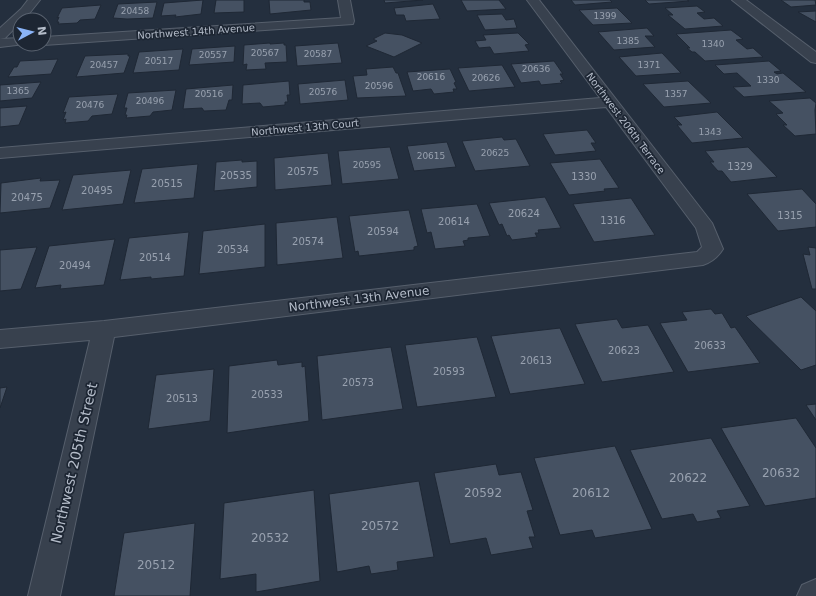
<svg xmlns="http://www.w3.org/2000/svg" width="816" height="596" font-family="'DejaVu Sans',sans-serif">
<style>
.building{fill:#455162;stroke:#1f2835}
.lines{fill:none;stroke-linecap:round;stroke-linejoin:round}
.minor-casing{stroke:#565f6c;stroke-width:2}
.minor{fill:#38414e;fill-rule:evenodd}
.labels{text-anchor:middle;stroke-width:3.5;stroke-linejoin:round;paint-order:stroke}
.far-number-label{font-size:9px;fill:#98a1af}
.far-street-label{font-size:10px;fill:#b4bcc9;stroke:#1d2633}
.number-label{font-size:10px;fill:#98a1af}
.street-label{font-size:12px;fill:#b4bcc9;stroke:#1d2633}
.near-number-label{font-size:12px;fill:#98a1af}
.near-street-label{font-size:14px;fill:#b4bcc9;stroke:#1d2633}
</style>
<rect width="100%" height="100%" fill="#242f3e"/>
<path class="building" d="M203,0L201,14L175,17L176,15L161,16L164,3Z
M216,0H244V12L214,13Z
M269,0H304V2H310L311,10L270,14Z
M384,0H423L385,3Z
M461,0H499L506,9L467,11Z
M571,0H610L612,2L575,5Z
M645,0H687L689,1L649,4Z
M781,0H815L816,5L791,7Z
M157,2L153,18L127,19L113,18L118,4Z
M433,4L440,19L406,21L404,15H396L394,8Z
M101,5L95,19L80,20L77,23L58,24L59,22H57L59,17L57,18L62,8Z
M697,6L705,12L697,13L704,19L714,18L723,26L685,29L668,15H673L665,8Z
M617,8L632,23L593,25L579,10Z
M816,11V22L798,12Z
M502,14L506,20L514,19L517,28L485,30L477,15Z
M647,28L654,36H645L655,47L614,50L598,32Z
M731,30L743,39L736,40L747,49L753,48L763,57L705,61L695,52H692L687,48H690L676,34Z
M385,33L402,35L422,43L394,57L366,46L377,41L373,39Z
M518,33L529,44L525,45L529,51L494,54L490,47L479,48L475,41L486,40L483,35Z
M270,43V44L284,43V45H286L287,62L265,63L266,69L246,70L247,64L243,65L244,45Z
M338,43L342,63L297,66L295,46Z
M235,46L234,62L189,65L192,49Z
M183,49L179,70L133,73L139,52Z
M662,53L681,73L636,76L619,57Z
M128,54V56H130L124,73L76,77L85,56Z
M58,59L51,74L8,77L14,67H17L20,61Z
M554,61L563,74H560L564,80L560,81L562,83L541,85L539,81L521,83L511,64Z
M769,61L781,71L774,72L777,74L783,73L806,92L744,97L733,87L751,86L737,73L724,74L715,65Z
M502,65L515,87L469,91L458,68Z
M393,67L396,73H398L406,96L357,98L353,76L367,75L366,69Z
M450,69L456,82L454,83L457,89H453L454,92L434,94L431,89L413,91L407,72Z
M345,80L348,100L300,104L298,84Z
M289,81L290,95H287L288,102H285V105L263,107L260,103L242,104L243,85Z
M688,81L711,103L664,107L643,84Z
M41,82L32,98L0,101V85Z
M233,85L232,100H229L226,110L204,111L202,108L183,109L186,89Z
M176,90L172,110L153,112L150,116L126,118L127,115H125L127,108H124L128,93Z
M118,94L112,114L92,116L88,121L65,123L66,119L63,120L66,112L63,113L69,97Z
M810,98L816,103L815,110L816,134L795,136L783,125H787L776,114L783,113L769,101Z
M27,106L19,125L0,127V108Z
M717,112L743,138L692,143L677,125H682L674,117Z
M587,130L596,143H591L596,151L555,155L543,134Z
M502,137L504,140L516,139L530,166L475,171L462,141Z
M447,142L456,167L414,171L407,146Z
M390,147L399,179L342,184L338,151Z
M748,147L777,177L731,182L722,171H718L710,162H714L705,151Z
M328,153L332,185L275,190L274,158Z
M600,159L619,188L604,189L605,191L569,195L550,163Z
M242,160V162L257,161V187L214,191L216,162Z
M198,164L194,198L134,203L142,169Z
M131,170L123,204L62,210L73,175Z
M41,178L40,181L60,180L50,208L0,213L1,183Z
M802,189L816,204V227L778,231L747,194Z
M545,197L561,228L538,230L539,233H535L537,237L512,240L509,235L507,236L502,224L499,225L489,203Z
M631,198L655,235L594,242L573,204Z
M477,204L490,236L468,238V240L463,241L465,246L435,249L431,232L427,233L421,209Z
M409,210L418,246L414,247V250L359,256L358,251L355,252L349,216Z
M337,217L343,258L277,265L276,223Z
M265,224V267L199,274L203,231Z
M189,232L184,276L151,279V277L120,280L129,238Z
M115,239L104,285L60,289L61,285L35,288L49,246Z
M37,247L21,289L0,291V250Z
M808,247L816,248V289H812L803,254L810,255Z
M801,297L816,311V365L801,370L746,316Z
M711,309L715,314L722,313L731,328L735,327L760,363L688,372L660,323L687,320L682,312Z
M617,319L622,328L648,325L674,372L602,382L575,324Z
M560,328L585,384L510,394L491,336Z
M477,337L496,397L417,407L405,345Z
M391,347L403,409L322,420L317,356Z
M277,360L278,365L302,362V367L305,366L309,421L227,433L229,366Z
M214,369L210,421L148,429L156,375Z
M7,387L0,408V388Z
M816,404V420L806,405Z
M796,418L816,448V498L765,506L721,428Z
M711,438L750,506L717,511L721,518L697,522L693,514L662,519L630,450Z
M615,446L652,529L595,538L592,530L560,535L534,458Z
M496,464L499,475L521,472L533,510L527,511L535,537H529L533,548L491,555L486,538L450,544L434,473Z
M419,481L434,557L397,562L398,570L371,574L369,566L337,572L329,494Z
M314,490L320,581L256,592V574L220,579L224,503Z
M195,523L190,596H114L124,533Z"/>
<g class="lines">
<defs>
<path id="minor" d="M28,0H40L24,20H20V23L5,38L0,39L20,38V44H25L0,47V28L21,9Z
M338,0H350L354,21L353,24L44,45L40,44H44V37L341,18Z
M527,0H539L712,223L723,249C718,257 712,262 703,265L114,337L60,596H28L90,340L0,348V330L104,321L697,252L702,247L696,228L606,107L0,158V148L600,98Z
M732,0H746L816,52V63L811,62Z
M816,579V596H797L802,585Z"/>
</defs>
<use href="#minor" class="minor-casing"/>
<use href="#minor" class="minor"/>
</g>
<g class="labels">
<g class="far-number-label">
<text x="135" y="14">20458</text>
<text x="605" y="19">1399</text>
<text x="628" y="44">1385</text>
<text x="713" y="47">1340</text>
<text x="265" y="56">20567</text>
<text x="318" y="57">20587</text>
<text x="213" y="58">20557</text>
<text x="159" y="64">20517</text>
<text x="104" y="68">20457</text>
<text x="649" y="68">1371</text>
<text x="536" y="72">20636</text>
<text x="431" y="80">20616</text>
<text x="486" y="81">20626</text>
<text x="768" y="83">1330</text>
<text x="379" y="89">20596</text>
<text x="18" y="94">1365</text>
<text x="323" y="95">20576</text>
<text x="209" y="97">20516</text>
<text x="676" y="97">1357</text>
<text x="150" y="104">20496</text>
<text x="90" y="108">20476</text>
<text x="710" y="135">1343</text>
<text x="495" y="156">20625</text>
<text x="431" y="159">20615</text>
<text x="367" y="168">20595</text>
</g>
<g class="far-street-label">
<text transform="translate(196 31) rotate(-4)" y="4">Northwest 14th Avenue</text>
<text transform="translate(626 123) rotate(53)" y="4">Northwest 206th Terrace</text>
<text transform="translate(305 127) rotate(-5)" y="4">Northwest 13th Court</text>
</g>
<g class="number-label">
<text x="740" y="170">1329</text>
<text x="303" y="175">20575</text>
<text x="236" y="179">20535</text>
<text x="584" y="180">1330</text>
<text x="167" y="187">20515</text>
<text x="97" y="194">20495</text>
<text x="27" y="201">20475</text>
<text x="524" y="217">20624</text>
<text x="790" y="219">1315</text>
<text x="613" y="224">1316</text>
<text x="454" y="225">20614</text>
<text x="383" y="235">20594</text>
<text x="308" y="245">20574</text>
<text x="233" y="253">20534</text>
<text x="155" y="261">20514</text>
<text x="75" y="269">20494</text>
<text x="710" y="349">20633</text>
<text x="624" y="354">20623</text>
<text x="536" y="364">20613</text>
<text x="449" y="375">20593</text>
<text x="358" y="386">20573</text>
<text x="267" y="398">20533</text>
<text x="182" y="402">20513</text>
</g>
<g class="street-label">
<text transform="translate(359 299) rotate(-7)" y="4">Northwest 13th Avenue</text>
</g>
<g class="near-number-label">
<text x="781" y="477">20632</text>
<text x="688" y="482">20622</text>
<text x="483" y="497">20592</text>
<text x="591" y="497">20612</text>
<text x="380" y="530">20572</text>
<text x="270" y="542">20532</text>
<text x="156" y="569">20512</text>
</g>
<g class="near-street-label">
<text transform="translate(74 463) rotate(-77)" y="5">Northwest 205th Street</text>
</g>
</g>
<g transform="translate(32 32) rotate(83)"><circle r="19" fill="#1d2633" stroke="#59626f"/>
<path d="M0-3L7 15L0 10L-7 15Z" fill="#8ab4f8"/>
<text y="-6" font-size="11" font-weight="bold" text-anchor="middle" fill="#b4bcc9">N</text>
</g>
</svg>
